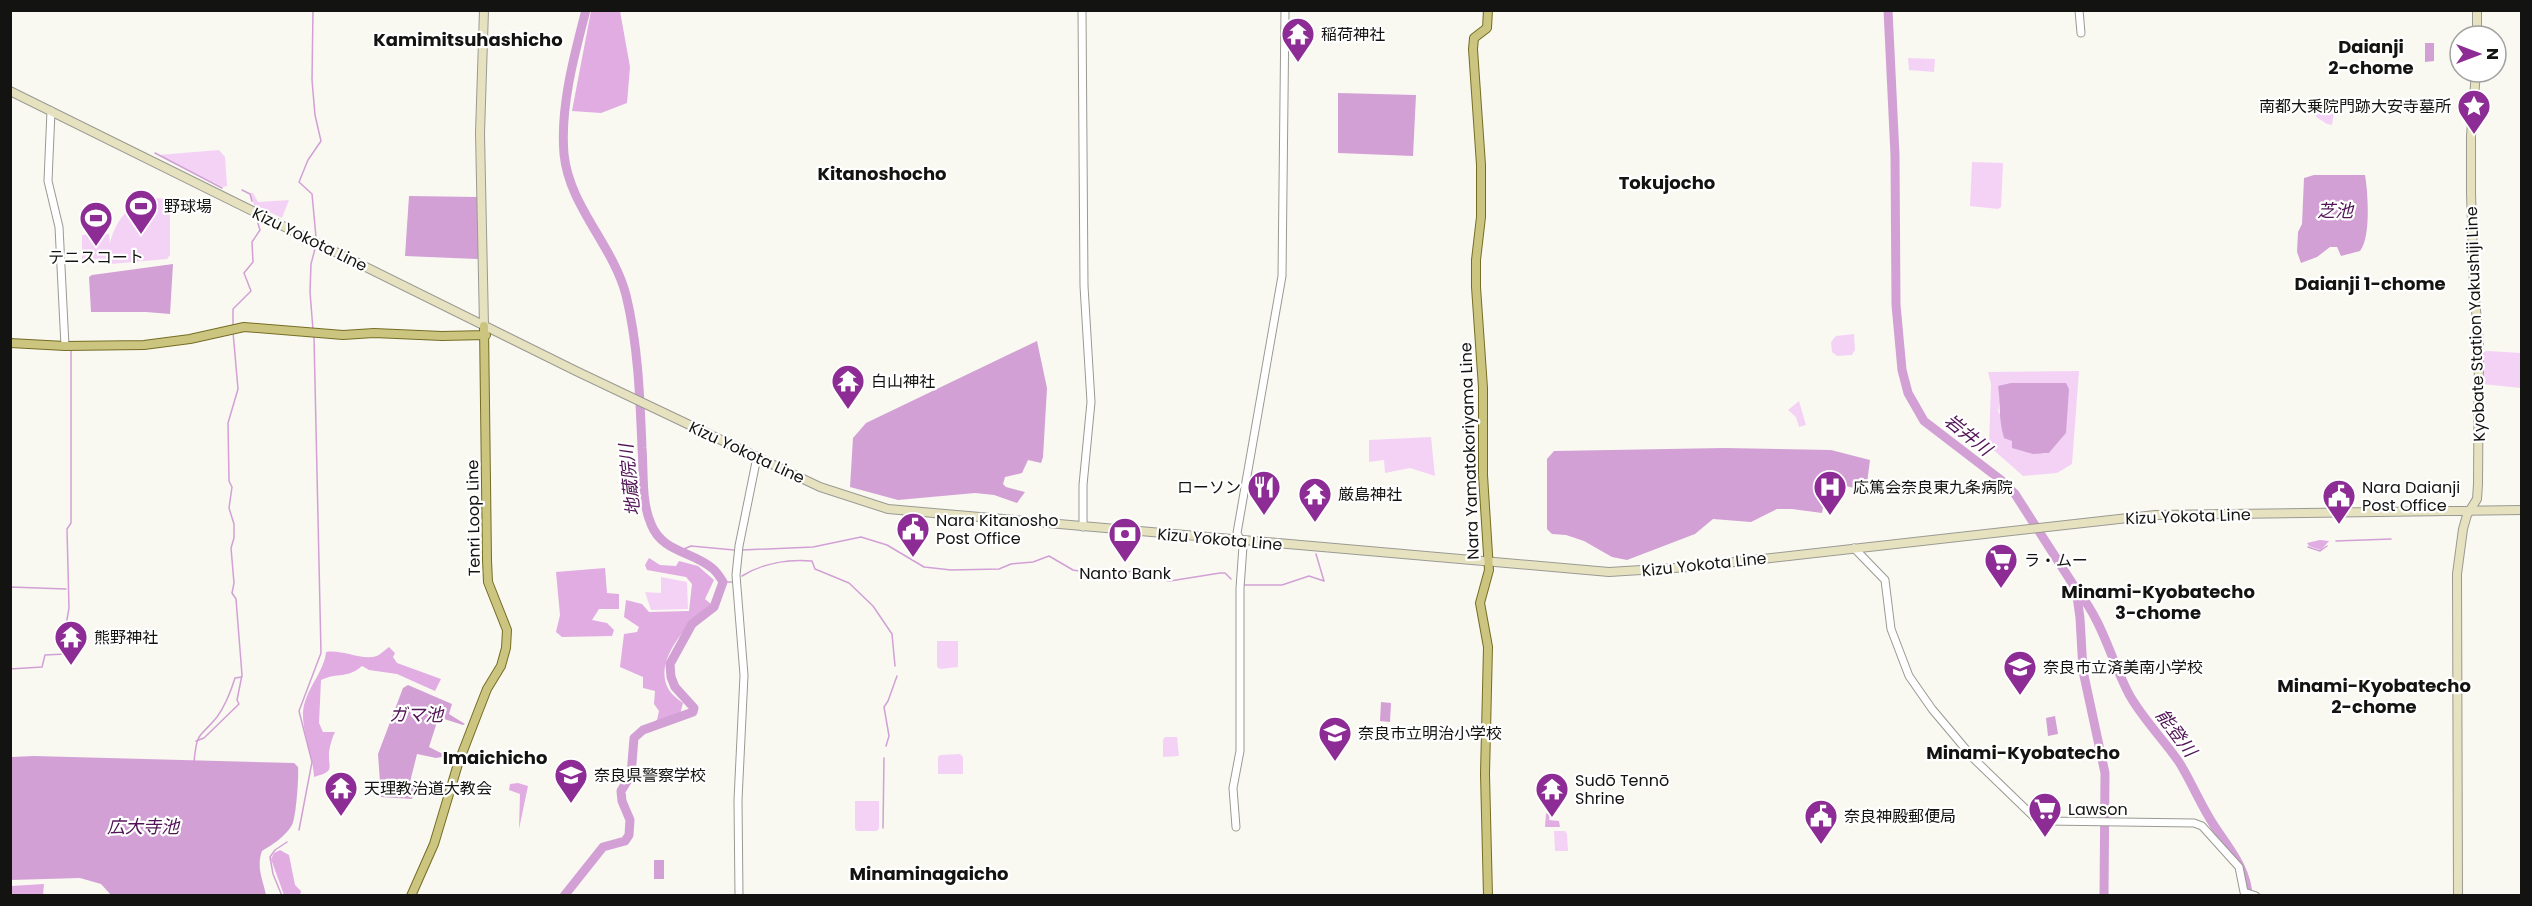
<svg xmlns="http://www.w3.org/2000/svg" width="2532" height="906" font-family="Poppins,'Noto Sans JP',sans-serif">
<style>
.green{fill:#f4d2f6;fill-rule:evenodd}
.forest{fill:#e0ace2}
.water{fill:#d2a0d5}
.lines{fill:none;stroke-linecap:round;stroke-linejoin:round}
.stream{stroke:#d2a0d5;stroke-width:1.5}
.river{stroke:#d2a0d5;stroke-width:9}
.tertiary-casing{stroke:#9a9a93;stroke-width:9}
.secondary-casing{stroke:#9a9a93;stroke-width:10}
.primary-casing{stroke:#756d23;stroke-width:10}
.tertiary{stroke:#fff;stroke-width:7}
.secondary{stroke:#e6e2c0;stroke-width:8}
.primary{stroke:#ccc580;stroke-width:8}
.labels{text-anchor:middle;stroke-width:4.5;stroke-linejoin:round;paint-order:stroke}
.poi-label{font-size:16px;fill:#131311;stroke:#fff;text-anchor:start}
.street-label{font-size:16px;fill:#131311;stroke:#fff}
.neighbourhood-label{font-size:18px;font-weight:bold;fill:#131311;stroke:#fff}
.water-label{font-size:18px;font-style:italic;fill:#511456;stroke:#fff}
</style>
<rect width="100%" height="100%" fill="#f9f9f2"/>
<path class="green" d="M1908,58L1935,59L1934,72L1909,70Z
M2327,99L2335,105L2332,125L2327,124L2316,117L2320,102Z
M219,150L225,157L227,186L223,187L158,155Z
M1972,162L2003,163L2001,207L1998,209L1970,206Z
M250,193H253L258,202L289,200L282,218L254,205Z
M153,198L170,199V255L167,259L111,264L110,259L82,260V235L109,234L110,243C116,219 129,204 153,198Z
M1854,334L1855,350L1852,355L1837,356L1832,352L1831,342L1836,336Z
M2488,351L2521,353V388L2482,384V352Z
M2079,371L2072,464L2057,473L2023,476L1989,446L1991,384L1988,372ZM1999,386L2066,433L2049,453L2043,454L1998,412L2000,400Z
M1799,401L1806,425L1799,427L1796,417L1788,410Z
M1431,437L1435,476L1410,468L1385,473L1384,460L1369,462V440Z
M661,577L687,582L688,609L651,610L645,592L661,593Z
M937,641H958V667L940,669L937,667Z
M1165,737H1177L1179,756L1163,757V740Z
M960,754L963,757V774H938V757L940,755Z
M855,801H879V828L877,831H857L855,829Z
M1554,831H1565L1567,834L1568,851H1555Z"/>
<path class="forest" d="M591,11H620L630,67L627,103L601,113L572,111Z
M2320,540L2329,541L2321,550L2309,546L2307,543Z
M649,558L660,565L676,566L679,561L698,566L714,580L705,599L711,604C690,621 651,661 669,690C672,695 679,700 683,703L679,718L646,732L644,729L657,720L659,711L654,704L655,691L643,688V677L620,667L624,634L637,632L639,627L624,617L626,600L642,604L649,612L689,611L692,584L686,577L647,570L645,565Z
M605,568L607,593L619,594V609H599L592,620L607,623L614,630L612,636L562,637L556,632L560,615L556,572Z
M389,647L395,653L393,657L397,663L441,679L435,691L397,674L369,670L362,666C347,679 338,672 321,680L319,723L323,732H335C332,738 330,745 329,752C328,769 336,771 314,777C313,756 302,732 303,712C305,689 324,673 326,652C343,649 361,661 377,656C381,654 386,649 389,647Z
M518,783L528,786L519,829L520,794L509,790L510,784Z
M1546,813L1550,815L1549,820L1559,821L1560,827H1545Z
M280,850L289,855L295,885L301,891L300,895H284L271,859L274,853Z
M44,884L43,895H11V886Z"/>
<path class="water" d="M2425,43H2434V61L2425,62Z
M1338,93L1416,95L1413,156L1338,153Z
M2314,175H2365C2368,192 2371,238 2360,251L2341,256L2337,247H2330L2317,257L2301,263L2297,252L2298,232L2302,224L2304,178Z
M409,196L477,197L480,256L477,259L405,256Z
M173,264L170,314L146,312H91L89,277L92,275Z
M1037,341L1047,388L1043,457L1041,463L1028,460L1022,473L1005,477L1003,484L1006,487L1025,492L1017,503L994,495L975,493L898,500L850,487L853,438L866,423Z
M2011,383H2066L2069,389L2066,433L2049,453L2033,454L2012,448V441L2004,438C1998,417 2001,405 1998,386Z
M1724,448L1831,450L1870,460L1866,491L1838,484L1827,486L1822,513L1792,509H1777L1751,522L1713,519L1695,534L1627,560L1612,557L1584,541L1566,535L1552,534L1547,529V459L1554,451Z
M408,685L452,704L449,714L465,724L463,725L441,718L438,719L429,747L447,756L436,758L417,754L410,782L415,784L412,799L381,797L378,754L403,688Z
M1381,702L1391,703L1390,722L1380,721Z
M2055,716L2058,734L2048,736L2046,718Z
M34,756L294,763L298,767C299,777 296,818 292,825C286,836 272,845 262,851C256,867 263,880 266,895H111L101,884L80,878L11,880V757Z
M654,860H664V879H654Z"/>
<g class="lines">
<path class="stream" d="M313,10L312,80L315,115L321,141L308,160L299,182L312,194L316,237
M155,153L222,188
M242,190L250,194L252,201
M233,327V309L251,291L244,273L253,262L252,242L260,230L256,217
M313,330L310,292L311,264L316,245
M2336,541L2391,539
M2308,547L2320,551L2327,546
M742,550L813,547L861,537L887,545L924,567L951,570L999,569L1011,564L1033,562L1049,556L1073,570L1108,576L1132,571L1158,579L1170,581L1220,573H1225L1231,579
M679,551L691,546L734,550
M742,576C763,563 789,559 812,561L815,569L849,583L873,606L892,634L895,666
M723,582H732
M1243,585H1282L1309,576L1324,581L1316,554
M10,587L66,589
M10,669L42,667L45,655L65,654L66,652V625L69,608L67,529L71,523V350
M196,741L204,738L239,704L237,700L242,675L236,599L232,593L234,583L231,548L234,538V524L229,508L232,487L229,481L228,423L238,389L233,332
M886,746L889,736L884,707L888,701L897,676
M194,762C197,730 199,739 217,717C225,706 231,691 235,678L242,677
M883,828L884,758
M299,830L312,762L299,711L321,653L314,337
M282,896L273,874L270,857L275,850L287,842"/>
<path class="river" d="M1888,10L1895,155L1896,305L1902,370L1908,393L1924,421L2001,480L2015,494L2076,589L2080,618L2083,671L2105,773L2104,896
M2079,593C2103,622 2112,663 2130,696C2144,720 2163,739 2179,762C2192,783 2201,806 2215,827C2229,848 2247,869 2248,896
M564,896L603,847L625,841L629,835L630,820L622,801L621,791L631,775L634,738L643,730L693,712L694,708L675,687L671,677L670,664L692,624L714,607L723,582C720,577 716,571 712,568C691,551 662,552 651,524C641,501 644,473 642,448C640,397 638,344 626,295C613,245 569,206 564,154C560,107 574,56 586,10"/>
<defs>
<path id="tertiary" d="M1082,10L1084,286L1091,402L1083,485V527
M2079,10L2081,33
M51,111L48,181L59,227L65,346
M1854,548L1885,580L1891,629L1909,676L1932,709L1974,759L2034,817L2046,821L2194,823L2202,826L2239,867L2244,892L2256,896
M1236,827L1233,788L1240,751V588L1243,546L1237,533L1282,276L1285,10
M739,896L738,800L744,675L736,575L739,546L757,457"/>
<path id="secondary" d="M484,10L480,133L484,326
M2477,36V10
M10,91L576,371L820,487L888,509L1609,572L1690,567L2155,515L2522,510
M2458,896L2457,574L2463,529L2467,515L2477,499L2478,484L2479,344L2474,288L2471,193V136L2476,72"/>
<path id="primary" d="M1488,10L1487,28L1474,38L1473,49L1481,165V217L1476,260V287L1483,388V475L1489,570L1480,603L1488,647L1485,774L1488,896
M10,343L65,346L144,345L190,339L244,327L343,335L374,333L442,336L486,335
M411,896L434,844L458,764L478,712L487,689L501,666L506,648L507,630L488,582L487,560L484,326"/>
</defs>
<use href="#tertiary" class="tertiary-casing"/>
<use href="#secondary" class="secondary-casing"/>
<use href="#primary" class="primary-casing"/>
<use href="#tertiary" class="tertiary"/>
<use href="#secondary" class="secondary"/>
<use href="#primary" class="primary"/>
</g>
<defs>
<symbol id="temple-pin" viewBox="-11 -11 22 30"><path d="M0 17L-7.5 6A9.5 9.5 0 1 1 7.5 6Z" fill="#8d2c94" stroke="#fff"/><path d="M0-6L5-2H3V0L6.5 2.5H4V6H1.5V3h-3V6H-4V2.5H-6.5L-3 0V-2H-5Z" fill="#fff"/></symbol>
<symbol id="sight-pin" viewBox="-11 -11 22 30"><path d="M0 17L-7.5 6A9.5 9.5 0 1 1 7.5 6Z" fill="#8d2c94" stroke="#fff"/><path d="M0-6L1.8-2.2L6-1.7L2.9 1.2L3.7 5.4L0 3.3L-3.7 5.4L-2.9 1.2L-6-1.7L-1.8-2.2Z" fill="#fff"/></symbol>
<symbol id="stadium-pin" viewBox="-11 -11 22 30"><path d="M0 17L-7.5 6A9.5 9.5 0 1 1 7.5 6Z" fill="#8d2c94" stroke="#fff"/><path d="M0-5a6.5 5 0 1 0 0 10a6.5 5 0 1 0 0-10ZM-3.5-1.8h7v3.6h-7Z" fill="#fff"/></symbol>
<symbol id="restaurant-pin" viewBox="-11 -11 22 30"><path d="M0 17L-7.5 6A9.5 9.5 0 1 1 7.5 6Z" fill="#8d2c94" stroke="#fff"/><path d="M-5-6h1v4h1v-4h1v4h1v-4h1v5L-1.5 .5V6h-2V.5L-5-1ZM5-6V6H3V1.5H1.5Q1.5-4 5-6Z" fill="#fff"/></symbol>
<symbol id="hospital-pin" viewBox="-11 -11 22 30"><path d="M0 17L-7.5 6A9.5 9.5 0 1 1 7.5 6Z" fill="#8d2c94" stroke="#fff"/><path d="M-5-5h3v3.5h4V-5h3V5h-3V1.5h-4V5h-3Z" fill="#fff"/></symbol>
<symbol id="civic-pin" viewBox="-11 -11 22 30"><path d="M0 17L-7.5 6A9.5 9.5 0 1 1 7.5 6Z" fill="#8d2c94" stroke="#fff"/><path d="M-.6-6.5H3V-4.5H.6V-3L4-1V1h2V6H-6V1h2V-1L-.6-3ZM-1.2 2.5V6h2.4V2.5Z" fill="#fff"/></symbol>
<symbol id="bank-pin" viewBox="-11 -11 22 30"><path d="M0 17L-7.5 6A9.5 9.5 0 1 1 7.5 6Z" fill="#8d2c94" stroke="#fff"/><path d="M-6-4H6V4H-6ZM0-2.3a2.3 2.3 0 1 0 0 4.6a2.3 2.3 0 1 0 0-4.6Z" fill="#fff"/></symbol>
<symbol id="supermarket-pin" viewBox="-11 -11 22 30"><path d="M0 17L-7.5 6A9.5 9.5 0 1 1 7.5 6Z" fill="#8d2c94" stroke="#fff"/><path d="M-6-5.5h2.5l.6 2H6L4.5 2H-2.5L-4.4-4H-6ZM-1.5 3.2a1.3 1.3 0 1 0 .1 0ZM3 3.2a1.3 1.3 0 1 0 .1 0Z" fill="#fff"/></symbol>
<symbol id="school-pin" viewBox="-11 -11 22 30"><path d="M0 17L-7.5 6A9.5 9.5 0 1 1 7.5 6Z" fill="#8d2c94" stroke="#fff"/><path d="M0-5L7-2L0 1L-7-2ZM-4 1L0 2.5L4 1V4Q0 6-4 4Z" fill="#fff"/></symbol>
</defs>
<g fill-rule="evenodd">
<use href="#temple-pin" x="1279" y="15" width="38" height="52"/>
<use href="#sight-pin" x="2455" y="87" width="38" height="52"/>
<use href="#stadium-pin" x="122" y="187" width="38" height="52"/>
<use href="#stadium-pin" x="77" y="199" width="38" height="52"/>
<use href="#temple-pin" x="829" y="362" width="38" height="52"/>
<use href="#restaurant-pin" x="1245" y="468" width="38" height="52"/>
<use href="#hospital-pin" x="1811" y="468" width="38" height="52"/>
<use href="#temple-pin" x="1296" y="475" width="38" height="52"/>
<use href="#civic-pin" x="2320" y="477" width="38" height="52"/>
<use href="#civic-pin" x="894" y="510" width="38" height="52"/>
<use href="#bank-pin" x="1106" y="515" width="38" height="52"/>
<use href="#supermarket-pin" x="1982" y="541" width="38" height="52"/>
<use href="#temple-pin" x="52" y="618" width="38" height="52"/>
<use href="#school-pin" x="2001" y="648" width="38" height="52"/>
<use href="#school-pin" x="1316" y="714" width="38" height="52"/>
<use href="#school-pin" x="552" y="756" width="38" height="52"/>
<use href="#temple-pin" x="322" y="769" width="38" height="52"/>
<use href="#temple-pin" x="1533" y="770" width="38" height="52"/>
<use href="#supermarket-pin" x="2026" y="790" width="38" height="52"/>
<use href="#civic-pin" x="1802" y="797" width="38" height="52"/>
</g>
<g class="labels">
<g class="poi-label">
<text x="1321" y="40">稲荷神社</text>
<text x="2451" y="112" text-anchor="end">南都大乗院門跡大安寺墓所</text>
<text x="164" y="212">野球場</text>
<text x="96" y="263" text-anchor="middle">テニスコート</text>
<text x="871" y="387">白山神社</text>
<text x="1241" y="493" text-anchor="end">ローソン</text>
<text x="1853" y="493">応篤会奈良東九条病院</text>
<text x="2362" y="493">Nara Daianji<tspan x="2362" dy="18">Post Office</tspan></text>
<text x="1338" y="500">厳島神社</text>
<text x="936" y="526">Nara Kitanosho<tspan x="936" dy="18">Post Office</tspan></text>
<text x="2024" y="566">ラ・ムー</text>
<text x="1125" y="579" text-anchor="middle">Nanto Bank</text>
<text x="94" y="643">熊野神社</text>
<text x="2043" y="673">奈良市立済美南小学校</text>
<text x="1358" y="739">奈良市立明治小学校</text>
<text x="594" y="781">奈良県警察学校</text>
<text x="1575" y="786">Sudō Tennō<tspan x="1575" dy="18">Shrine</tspan></text>
<text x="364" y="794">天理教治道大教会</text>
<text x="2068" y="815">Lawson</text>
<text x="1844" y="822">奈良神殿郵便局</text>
</g>
<g class="street-label">
<text transform="translate(310 239) rotate(26)" y="6">Kizu Yokota Line</text>
<text transform="translate(2475 324) rotate(-92)" y="6">Kyobate Station Yakushiji Line</text>
<text transform="translate(1469 451) rotate(-92)" y="6">Nara Yamatokoriyama Line</text>
<text transform="translate(747 452) rotate(25)" y="6">Kizu Yokota Line</text>
<text transform="translate(2188 516) rotate(-2)" y="6">Kizu Yokota Line</text>
<text transform="translate(473 518) rotate(-91)" y="6">Tenri Loop Line</text>
<text transform="translate(1220 539) rotate(5)" y="6">Kizu Yokota Line</text>
<text transform="translate(1704 564) rotate(-6)" y="6">Kizu Yokota Line</text>
</g>
<g class="neighbourhood-label">
<text x="468" y="46">Kamimitsuhashicho</text>
<text x="2371" y="53">Daianji<tspan x="2371" dy="21">2-chome</tspan></text>
<text x="882" y="180">Kitanoshocho</text>
<text x="1667" y="189">Tokujocho</text>
<text x="2370" y="290">Daianji 1-chome</text>
<text x="2158" y="598">Minami-Kyobatecho<tspan x="2158" dy="21">3-chome</tspan></text>
<text x="2374" y="692">Minami-Kyobatecho<tspan x="2374" dy="21">2-chome</tspan></text>
<text x="2023" y="759">Minami-Kyobatecho</text>
<text x="495" y="764">Imaichicho</text>
<text x="929" y="880">Minaminagaicho</text>
</g>
<g class="water-label">
<text x="2335" y="217">芝池</text>
<text transform="translate(1968 435) rotate(39)" y="6">岩井川</text>
<text transform="translate(630 480) rotate(-96)" y="6">地蔵院川</text>
<text x="416" y="721">ガマ池</text>
<text transform="translate(2176 733) rotate(53)" y="6">能登川</text>
<text x="143" y="833">広大寺池</text>
</g>
</g>
<rect width="2532" height="906" fill="none" stroke="#131311" stroke-width="24"/>
<g transform="translate(2478 54) rotate(90)"><circle r="28" fill="#ffffff" stroke="#a1a1a0" stroke-width="1.5"/>
<path d="M0-4.5L10 22L0 15L-10 22Z" fill="#8d2c94"/>
<text y="-9" font-size="16" font-weight="bold" text-anchor="middle" fill="#131311">N</text>
</g>
</svg>
